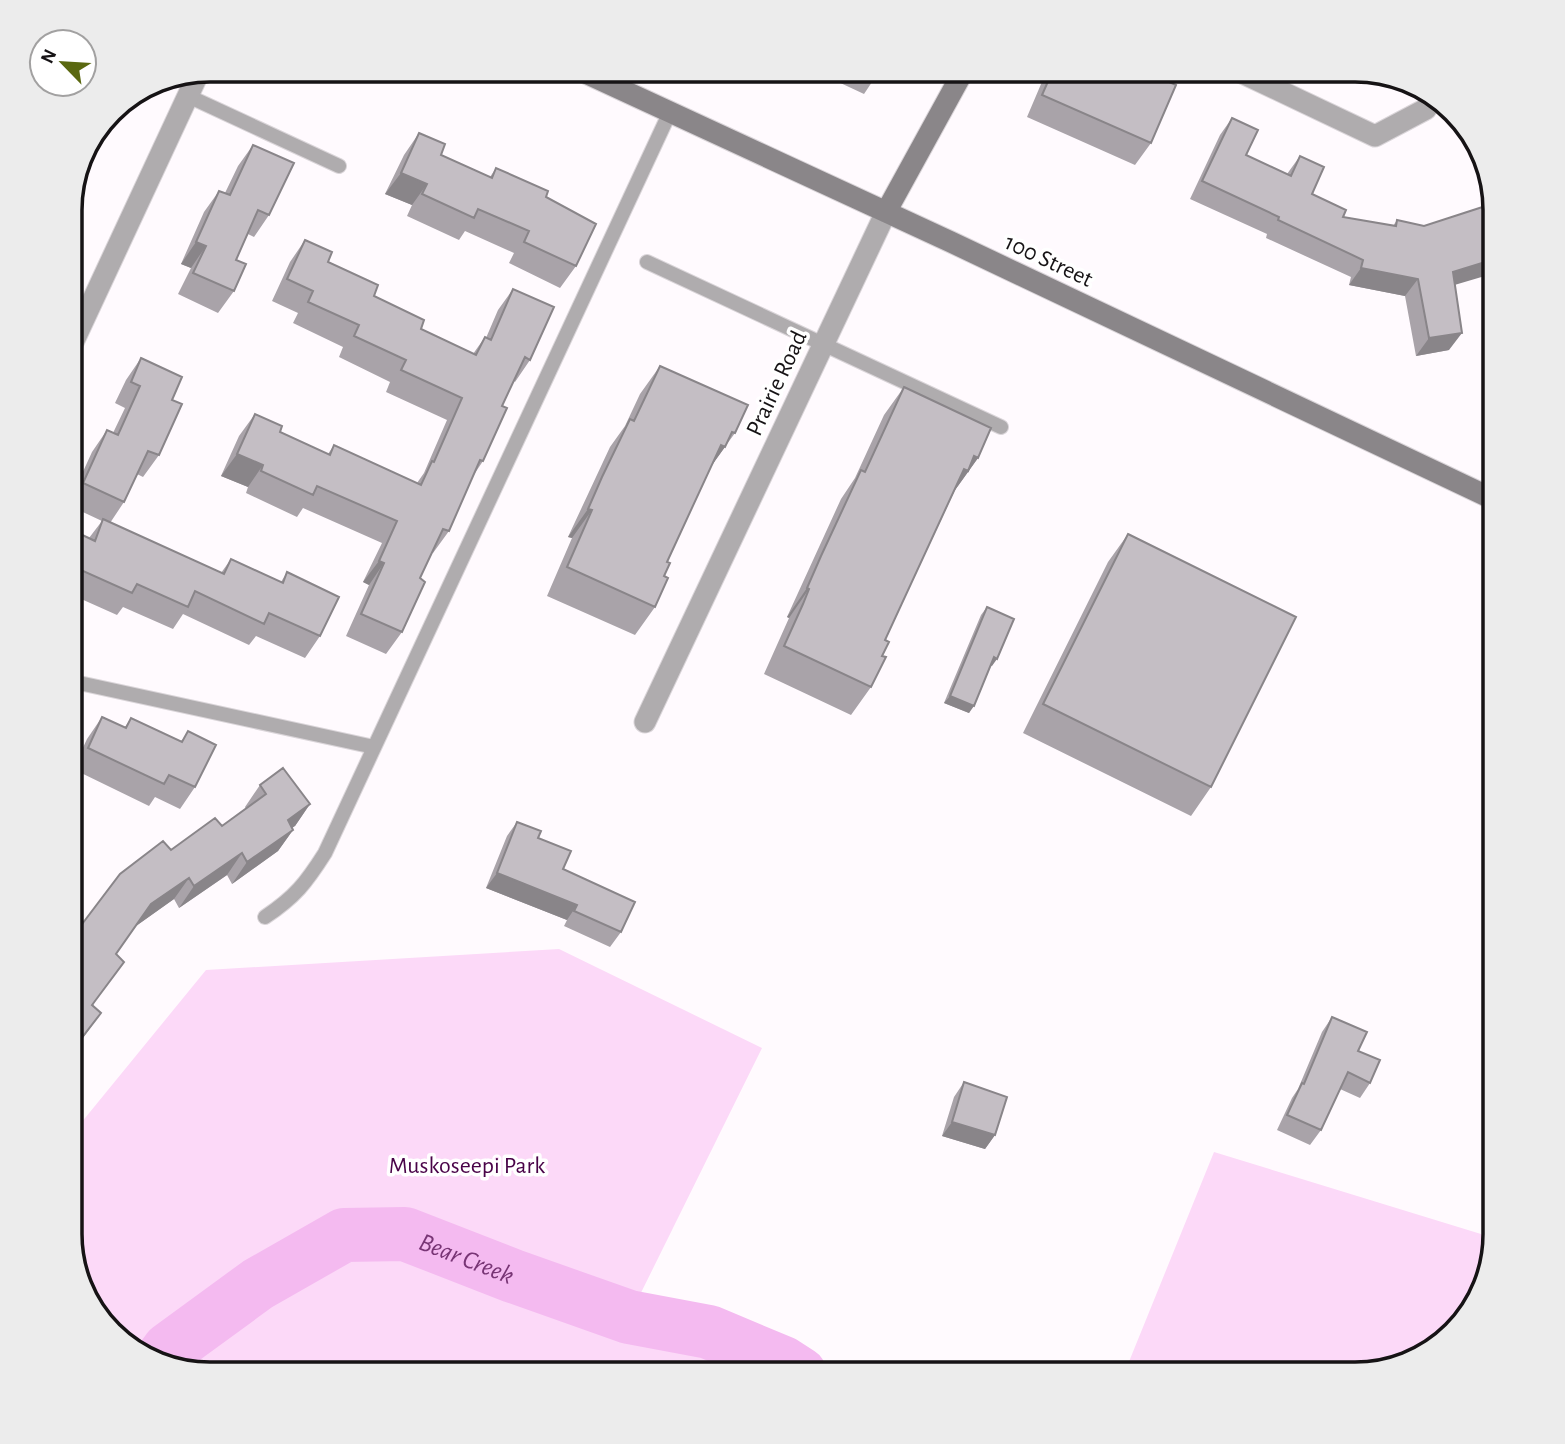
<svg xmlns="http://www.w3.org/2000/svg" width="1565" height="1444" font-family="'Alegreya Sans',sans-serif">
<style>
.green{fill:#fcd9f8}
.lines{fill:none;stroke-linecap:round;stroke-linejoin:round}
.river{stroke:#f4baf0;stroke-width:54}
.lane-casing{stroke:#dad5d9;stroke-width:16}
.street-casing{stroke:#dad5d9;stroke-width:23}
.secondary-casing{stroke:#dad5d9;stroke-width:23}
.lane{stroke:#afacae;stroke-width:14}
.street{stroke:#afacae;stroke-width:21}
.secondary{stroke:#8a8689;stroke-width:21}
.wall{fill:#a9a3a9}
.shaded-wall{fill:#898589}
.building{fill:#c4bec4;stroke:#898589;stroke-width:2}
.labels{text-anchor:middle;stroke-width:7;stroke-linejoin:round;paint-order:stroke}
.street-label{font-size:24px;fill:#161315;stroke:#fff}
.park-label{font-size:24px;fill:#490348;stroke:#fff}
.water-label{font-size:26px;font-style:italic;fill:#783575;stroke:#fff}
.rim{fill:none;stroke:#161315;stroke-width:3.5}
</style>
<rect width="100%" height="100%" fill="#fffafe"/>
<path class="green" d="M559,949L762,1048L629,1317L709,1332L783,1363L800,1374H210L156,1363L111,1333L81,1288L70,1243V1133L72,1134L206,970Z
M1214,1152L1494,1238L1484,1288L1454,1333L1409,1363L1364,1374H1124Z"/>
<g class="lines">
<path class="river" id="s1" d="M158,1364L169,1349L258,1284L344,1235L405,1234L513,1276L629,1317L709,1332L783,1363L800,1374"/>
<defs>
<path id="lane" d="M188,96L339,166
M647,262L1001,427
M70,681L374,747
M265,917C295,897 306,883 325,853L670,112"/>
<path id="street" d="M1236,70L1375,136L1426,109L1432,96
M70,349L199,72
M645,722L886,212"/>
<path id="secondary" d="M579,70L951,242L1495,500
M886,212L964,70"/>
</defs>
<use href="#lane" class="lane-casing"/>
<use href="#street" class="street-casing"/>
<use href="#secondary" class="secondary-casing"/>
<use href="#lane" class="lane"/>
<use href="#street" class="street"/>
<use href="#secondary" class="secondary"/>
</g>
<path class="wall" d="M820,70H878L874,79L864,94L819,73Z
M1047,70H1142L1151,143L1135,165L1027,117Z
M1357,70H1364L1372,72L1369,76Z
M1232,118L1246,155L1287,174L1300,156L1312,194L1343,217L1393,226L1397,220L1424,226L1455,285L1449,350L1416,356L1405,296L1349,285L1351,277L1266,238L1267,234L1190,199L1220,135Z
M419,133L441,155L490,177L496,168L546,197L576,266L560,288L509,263L514,253L465,231L459,240L407,216L412,205L385,194L404,155Z
M253,145L269,215L254,237L248,234L236,260L234,291L218,313L178,294L191,268L181,264L204,212L219,191L225,193L238,166Z
M305,240L328,262L421,329L473,354L485,337L486,338L498,310L513,289L530,360L515,382L514,381L502,406L483,461L473,476L449,531L433,553L432,552L420,578L402,632L386,654L346,636L369,585L363,582L382,543L303,508L297,517L246,493L248,487L221,476L239,436L255,414L280,432L328,454L334,445L417,483L424,473L447,420L386,392L390,382L339,357L343,347L293,323L298,313L272,301L290,262Z
M141,358L172,400L159,455L143,477L137,474L124,502L110,523L221,573L231,559L281,582L287,572L320,636L305,658L256,636L249,645L183,614L173,629L123,607L117,615L70,594V529L89,538L102,521L70,506V500L92,452L107,430L113,433L125,408L115,403L126,380Z
M660,366L735,433L711,466L667,562L664,576L655,607L635,635L547,596L572,538L568,537L610,447L625,426L640,394Z
M904,387L978,458L955,490L885,640L882,656L871,687L851,715L764,674L789,618L787,617L841,499L855,478L884,415Z
M1128,534L1211,787L1191,816L1023,733L1108,562Z
M987,607L992,666L990,665L969,713L944,703L981,615Z
M102,717L125,727L131,718L181,742L188,731L195,787L180,809L155,797L149,806L73,769L87,739Z
M260,785L310,804L295,826L292,827L293,830L278,851L232,884L227,875L179,908L174,899L136,926L116,954L93,1006L101,1013L70,1055V940L171,850L222,826L246,809L245,807Z
M517,822L538,838L563,869L621,932L610,947L564,926L567,920L486,888L507,836Z
M1332,1017L1358,1051L1370,1083L1360,1098L1340,1089L1321,1130L1310,1145L1277,1130L1292,1098L1298,1089L1322,1032Z
M964,1082L995,1135L985,1149L942,1136L954,1097Z"/>
<path class="shaded-wall" d="M401,173L427,184L412,205L385,194Z
M196,242L206,246L191,268L181,264Z
M1495,259V273L1441,289L1453,272Z
M1361,268L1418,279L1405,296L1349,285Z
M1462,333L1449,350L1416,356L1429,338Z
M721,445L725,447L705,475Z
M237,454L263,465L248,487L221,476Z
M974,456L978,458L958,486L948,499L944,498Z
M588,509L592,510L572,538L568,537Z
M379,561L384,563L369,585L363,582Z
M807,588L809,589L789,618L787,617Z
M994,657L997,659L992,666L988,664Z
M950,696L974,706L969,713L944,703Z
M310,804L295,826L273,841L288,820Z
M293,830L278,851L232,884L247,862Z
M242,853L227,875L179,908L194,886Z
M497,873L577,905L567,920L486,888Z
M189,878L174,899L136,926L151,904Z
M101,1013L85,1035L70,1055V1053Z
M952,1122L995,1135L985,1149L942,1136Z"/>
<path class="building" d="M855,70H878L874,79Z
M1053,70H1142L1176,85L1151,143L1042,95Z
M1232,118L1258,130L1246,155L1291,176L1300,156L1324,167L1312,194L1346,210L1343,217L1396,226L1397,220L1424,226L1495,203V259L1453,272L1462,333L1429,338L1418,279L1361,268L1363,260L1278,220L1279,217L1202,181Z
M419,133L445,144L441,155L492,178L496,168L548,191L546,197L596,224L576,266L524,242L529,231L478,209L474,218L422,194L427,184L401,173Z
M253,145L294,163L269,215L258,210L236,260L246,264L234,291L193,273L206,246L196,242L219,191L230,195Z
M305,240L332,252L328,262L378,285L374,296L424,320L421,329L476,355L485,337L491,340L513,289L554,307L530,360L525,357L502,406L507,408L483,461L480,460L449,531L443,529L420,578L425,582L402,632L361,614L384,563L379,561L397,521L317,486L313,495L261,471L263,465L237,454L255,414L282,426L280,432L330,455L334,445L421,485L432,461L434,462L462,398L401,370L406,360L354,336L359,325L308,302L313,291L287,279Z
M141,358L182,377L172,400L182,404L159,455L148,451L124,502L83,483L107,430L118,435L140,386L131,382Z
M660,366L748,405L735,433L732,432L725,447L721,445L667,562L670,563L664,576L668,578L655,607L567,567L592,510L588,509L602,477L630,419L634,421Z
M904,387L991,428L978,458L974,456L968,471L964,469L885,640L889,642L882,656L886,657L871,687L784,646L803,604L809,589L807,588L821,556L861,470L865,472Z
M103,519L224,574L231,559L283,583L287,572L339,597L320,636L269,613L264,624L195,591L188,607L137,584L132,593L81,570L76,580L70,577V529L95,541Z
M1128,534L1296,617L1211,787L1043,704Z
M987,607L1014,619L997,659L994,657L974,706L950,696Z
M102,717L126,728L131,718L182,742L188,731L216,745L195,787L169,775L164,784L88,748Z
M283,768L310,804L288,820L293,830L247,862L242,853L194,886L189,878L151,904L116,954L124,962L92,1005L101,1013L70,1053V940L120,874L163,841L171,850L215,818L222,826L266,794L260,785Z
M517,822L541,831L538,838L571,851L563,869L635,902L621,932L574,911L577,905L497,873Z
M1332,1017L1367,1032L1358,1051L1380,1060L1370,1083L1348,1072L1321,1130L1287,1115L1302,1083L1304,1084Z
M964,1082L1007,1097L995,1135L952,1122Z"/>
<g class="labels">
<g class="street-label">
<text transform="translate(1049 260) rotate(25)" y="8">100 Street</text>
<text transform="translate(776 383) rotate(-65)" y="8">Prairie Road</text>
</g>
<g class="park-label">
<text x="467" y="1173">Muskoseepi Park</text>
</g>
<g class="water-label">
<text dy="9" stroke="none"><textPath href="#s1" startOffset="355">Bear Creek</textPath></text>
</g>
</g>
<path d="M0 0H1565V1444H0ZM210 82H1355A128 128 0 0 1 1483 210V1234A128 128 0 0 1 1355 1362H210A128 128 0 0 1 82 1234V210A128 128 0 0 1 210 82Z" fill="#ececec" fill-rule="evenodd"/>
<path class="rim" d="M210 82H1355A128 128 0 0 1 1483 210V1234A128 128 0 0 1 1355 1362H210A128 128 0 0 1 82 1234V210A128 128 0 0 1 210 82Z"/>
<g transform="translate(63 63) rotate(295)"><circle r="33" fill="#ffffff" stroke="#a2a1a1" stroke-width="2"/>
<path d="M0-5L12 26L0 18L-12 26Z" fill="#5a6810"/>
<text y="-10" font-size="19" font-weight="bold" text-anchor="middle" fill="#161315">N</text>
</g>
</svg>
